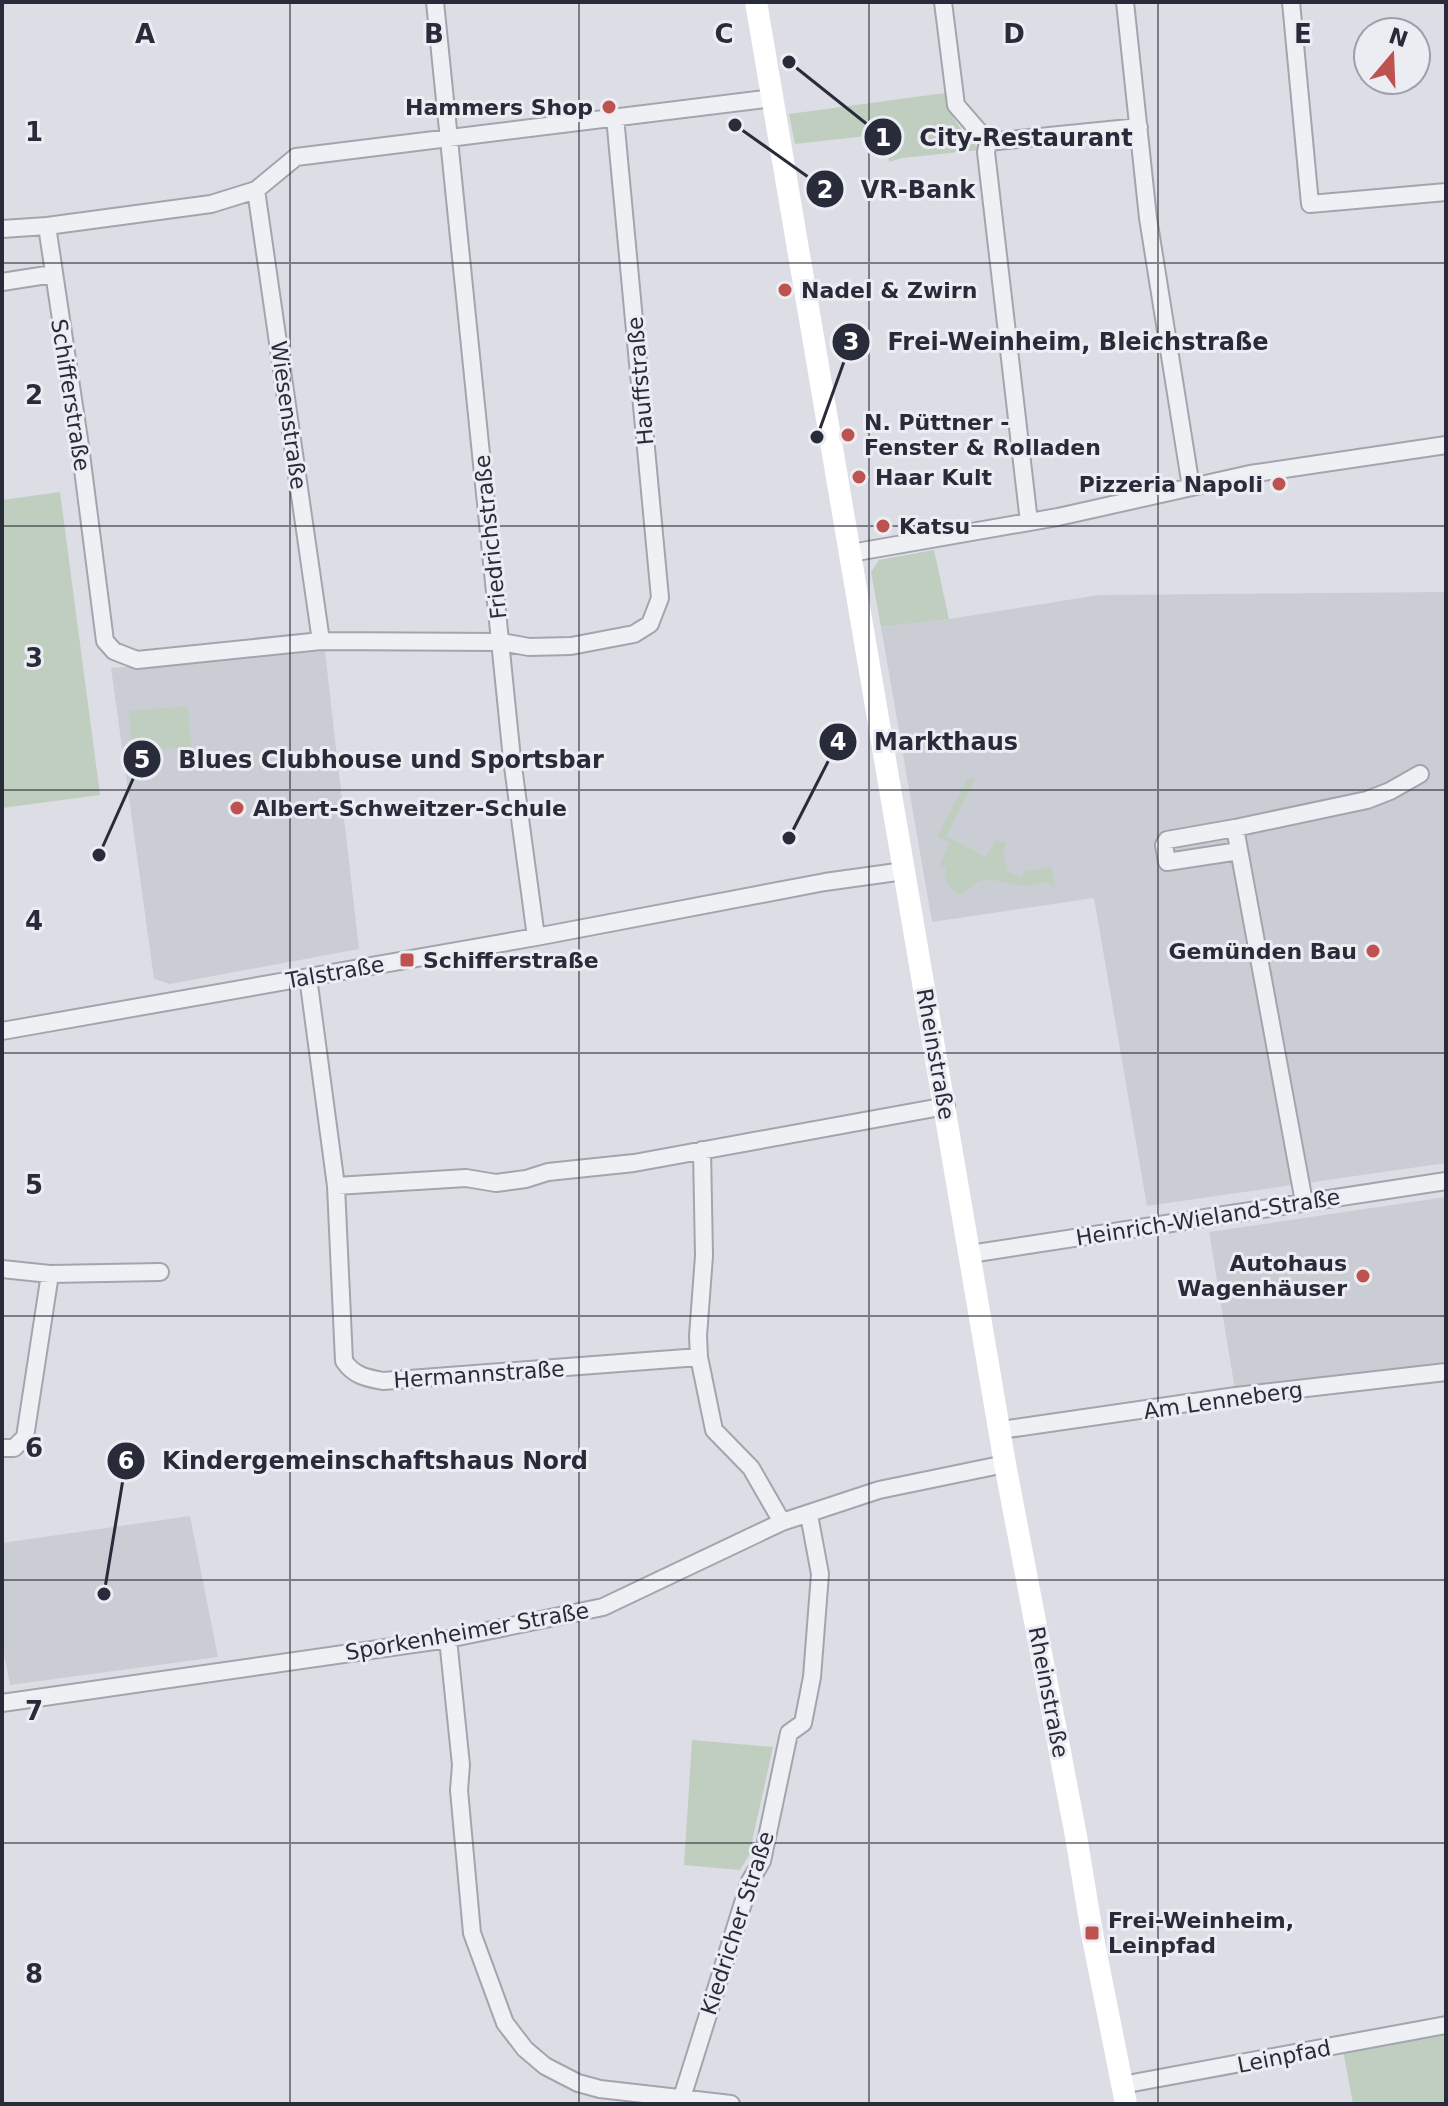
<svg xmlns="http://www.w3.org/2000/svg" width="1448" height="2106" font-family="'DejaVu Sans',sans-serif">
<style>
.built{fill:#cbcdd5}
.green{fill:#c0cebf}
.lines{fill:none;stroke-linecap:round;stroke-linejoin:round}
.street-casing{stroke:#a3a5ae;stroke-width:20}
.street{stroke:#eff0f4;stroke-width:16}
.secondary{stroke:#fff;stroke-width:22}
.grid{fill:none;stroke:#282b39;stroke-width:2;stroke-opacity:0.55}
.poi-dot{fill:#bd524f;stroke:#ecedf3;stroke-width:3}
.labels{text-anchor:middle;stroke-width:6;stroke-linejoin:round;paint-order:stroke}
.poi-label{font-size:22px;font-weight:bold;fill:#282b39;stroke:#ecedf3;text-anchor:start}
.street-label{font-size:22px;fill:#282b39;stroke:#ecedf3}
.grid-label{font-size:26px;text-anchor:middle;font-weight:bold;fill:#282b39;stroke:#ecedf3;stroke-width:6;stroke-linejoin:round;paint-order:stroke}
.leader{fill:none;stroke:#282b39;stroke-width:3}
.callout-dot{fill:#282b39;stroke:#ecedf3;stroke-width:3}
.mark-label{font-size:24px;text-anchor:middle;font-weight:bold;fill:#fff}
.callout-label{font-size:24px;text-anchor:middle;font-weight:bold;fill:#282b39;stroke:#ecedf3;stroke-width:6;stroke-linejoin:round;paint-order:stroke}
</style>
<rect width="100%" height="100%" fill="#dddee5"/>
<path class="built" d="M1446,592V1163L1147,1206L1094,898L932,922L881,627L949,619L1099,595Z
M325,651L359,949L170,984L154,979L111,668Z
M1446,1197V1372L1236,1396L1209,1232Z
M190,1516L218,1657L10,1685L2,1644V1543Z"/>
<path class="green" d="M945,93C948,118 964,132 980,150L902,158L889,162L884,134L795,144L789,114Z
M60,492L100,795L2,808V500Z
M934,550L949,619L881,627L871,572L879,560Z
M188,706L191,747L132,752L129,711Z
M968,778L975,780L946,836L986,857L995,841L1006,842L1003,852L1007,871L1023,877V872L1051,866L1056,888L1046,882C1021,893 991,873 976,883C971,886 968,892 961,895C948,890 944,881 946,867L939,865L950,843L937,836Z
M692,1740L773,1747L753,1837L751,1852L740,1870L684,1865Z
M1442,2026L1446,2050V2104H1353L1342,2045Z"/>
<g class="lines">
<defs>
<path id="street" d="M435,2L512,759L536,937
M943,2L956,105L988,142
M1125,2L1148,218L1191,487
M1291,2L1310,204L1446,192
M615,117L660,598L650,624L634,634L571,646L529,647L501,642L321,641L137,660L114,651L105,641L80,446L47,226L211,204L256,190L296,157L773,98
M988,142L986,152L1029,522
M988,142L1139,127
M256,190L321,641
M2,229L47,226
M2,282L53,274
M851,553L1058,517L1250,474L1446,445
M1235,828L1167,840L1164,845L1167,862L1239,851
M308,977L336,1186L344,1361C354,1376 367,1378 383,1381L699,1357L698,1336L704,1256L702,1150
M2,1031L536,937L825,882L904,871
M336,1186L466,1178L496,1183L526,1179L548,1172L634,1163L946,1106
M1304,1202L1235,828L1367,800L1390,791L1420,774
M970,1254L1446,1181
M2,1269L50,1274L160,1272
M699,1357L714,1430L751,1468L782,1522
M1001,1430L1236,1396L1446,1372
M2,1448H14L25,1437L50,1274
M448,1639L461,1765L459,1790L472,1933L505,2023L525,2049L545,2066L578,2083L600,2089L731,2104
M2,1703L448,1639L603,1607L782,1522L879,1490L1005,1464
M1122,2085L1446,2025
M680,2104L750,1881L762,1861L789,1733L803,1723L812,1677L820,1574L809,1515"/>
</defs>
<use href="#street" class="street-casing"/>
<use href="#street" class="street"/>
<path class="secondary" d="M756,2L1005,1464L1076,1836L1092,1933L1126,2104"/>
</g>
<path class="grid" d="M290,2V2104M579,2V2104M869,2V2104M1158,2V2104M2,263H1446M2,526H1446M2,790H1446M2,1053H1446M2,1316H1446M2,1580H1446M2,1843H1446"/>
<g class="poi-dot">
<circle cx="609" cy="107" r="8"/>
<circle cx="785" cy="290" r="8"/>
<circle cx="848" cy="435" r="8"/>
<circle cx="859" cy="477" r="8"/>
<circle cx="1279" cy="484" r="8"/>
<circle cx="883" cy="526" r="8"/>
<circle cx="237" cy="808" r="8"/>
<circle cx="1373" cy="951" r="8"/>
<rect x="399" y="952" width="16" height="16" rx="4"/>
<circle cx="1363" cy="1276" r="8"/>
<rect x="1084" y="1925" width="16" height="16" rx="4"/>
</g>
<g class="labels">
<g class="poi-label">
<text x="593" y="115" text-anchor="end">Hammers Shop</text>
<text x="801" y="298">Nadel &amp; Zwirn</text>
<text x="864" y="430">N. Püttner -<tspan x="864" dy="25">Fenster &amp; Rolladen</tspan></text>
<text x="875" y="485">Haar Kult</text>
<text x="1263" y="492" text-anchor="end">Pizzeria Napoli</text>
<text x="899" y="534">Katsu</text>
<text x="253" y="816">Albert-Schweitzer-Schule</text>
<text x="1357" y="959" text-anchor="end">Gemünden Bau</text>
<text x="423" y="968">Schifferstraße</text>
<text x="1347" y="1271" text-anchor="end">Autohaus<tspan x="1347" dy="25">Wagenhäuser</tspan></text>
<text x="1108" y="1928">Frei-Weinheim,<tspan x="1108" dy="25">Leinpfad</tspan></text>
</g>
<g class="street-label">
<text transform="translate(640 381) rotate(-95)" y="8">Hauffstraße</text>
<text transform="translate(71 395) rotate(81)" y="8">Schifferstraße</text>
<text transform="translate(289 415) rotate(82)" y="8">Wiesenstraße</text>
<text transform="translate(490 537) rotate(-96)" y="8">Friedrichstraße</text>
<text transform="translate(335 972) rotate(-10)" y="8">Talstraße</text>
<text transform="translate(936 1054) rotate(80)" y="8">Rheinstraße</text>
<text transform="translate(1208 1217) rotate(-9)" y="8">Heinrich-Wieland-Straße</text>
<text transform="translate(479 1374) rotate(-4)" y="8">Hermannstraße</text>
<text transform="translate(1223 1400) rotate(-8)" y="8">Am Lenneberg</text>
<text transform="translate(467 1631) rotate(-10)" y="8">Sporkenheimer Straße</text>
<text transform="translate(1049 1692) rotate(79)" y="8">Rheinstraße</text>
<text transform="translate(737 1923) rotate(-72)" y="8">Kiedricher Straße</text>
<text transform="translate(1284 2056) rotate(-11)" y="8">Leinpfad</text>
</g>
</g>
<g class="grid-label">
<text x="145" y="43">A</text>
<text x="434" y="43">B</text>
<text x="724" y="43">C</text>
<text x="1014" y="43">D</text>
<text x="1303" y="43">E</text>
<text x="34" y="141">1</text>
<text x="34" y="404">2</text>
<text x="34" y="667">3</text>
<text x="34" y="930">4</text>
<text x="34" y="1194">5</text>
<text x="34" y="1457">6</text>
<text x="34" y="1720">7</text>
<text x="34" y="1983">8</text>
</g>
<path class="leader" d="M789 62L883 137M735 125L825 189M817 437L851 342M789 838L838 742M99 855L142 759M104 1594L126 1461"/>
<g class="callout-dot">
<circle cx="789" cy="62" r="8"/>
<circle cx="735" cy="125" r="8"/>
<circle cx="817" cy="437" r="8"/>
<circle cx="789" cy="838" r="8"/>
<circle cx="99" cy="855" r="8"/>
<circle cx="104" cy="1594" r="8"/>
<circle cx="883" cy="137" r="20"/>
<circle cx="825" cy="189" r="20"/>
<circle cx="851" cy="342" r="20"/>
<circle cx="838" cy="742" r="20"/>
<circle cx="142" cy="759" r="20"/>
<circle cx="126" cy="1461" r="20"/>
</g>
<g class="mark-label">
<text x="883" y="146">1</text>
<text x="825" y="198">2</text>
<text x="851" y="350">3</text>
<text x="838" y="750">4</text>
<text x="142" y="768">5</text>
<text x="126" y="1469">6</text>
</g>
<g class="callout-label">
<text x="1026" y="146">City-Restaurant</text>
<text x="918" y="198">VR-Bank</text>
<text x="1078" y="350">Frei-Weinheim, Bleichstraße</text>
<text x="946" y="750">Markthaus</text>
<text x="391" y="768">Blues Clubhouse und Sportsbar</text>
<text x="375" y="1469">Kindergemeinschaftshaus Nord</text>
</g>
<rect width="1448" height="2106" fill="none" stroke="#282b39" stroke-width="8"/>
<g transform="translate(1392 56) rotate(19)"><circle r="38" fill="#ecedf3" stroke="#9e9fa9" stroke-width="2"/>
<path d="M0-6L14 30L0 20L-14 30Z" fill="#bd524f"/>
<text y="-12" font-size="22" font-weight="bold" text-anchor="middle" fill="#282b39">N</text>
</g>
</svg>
